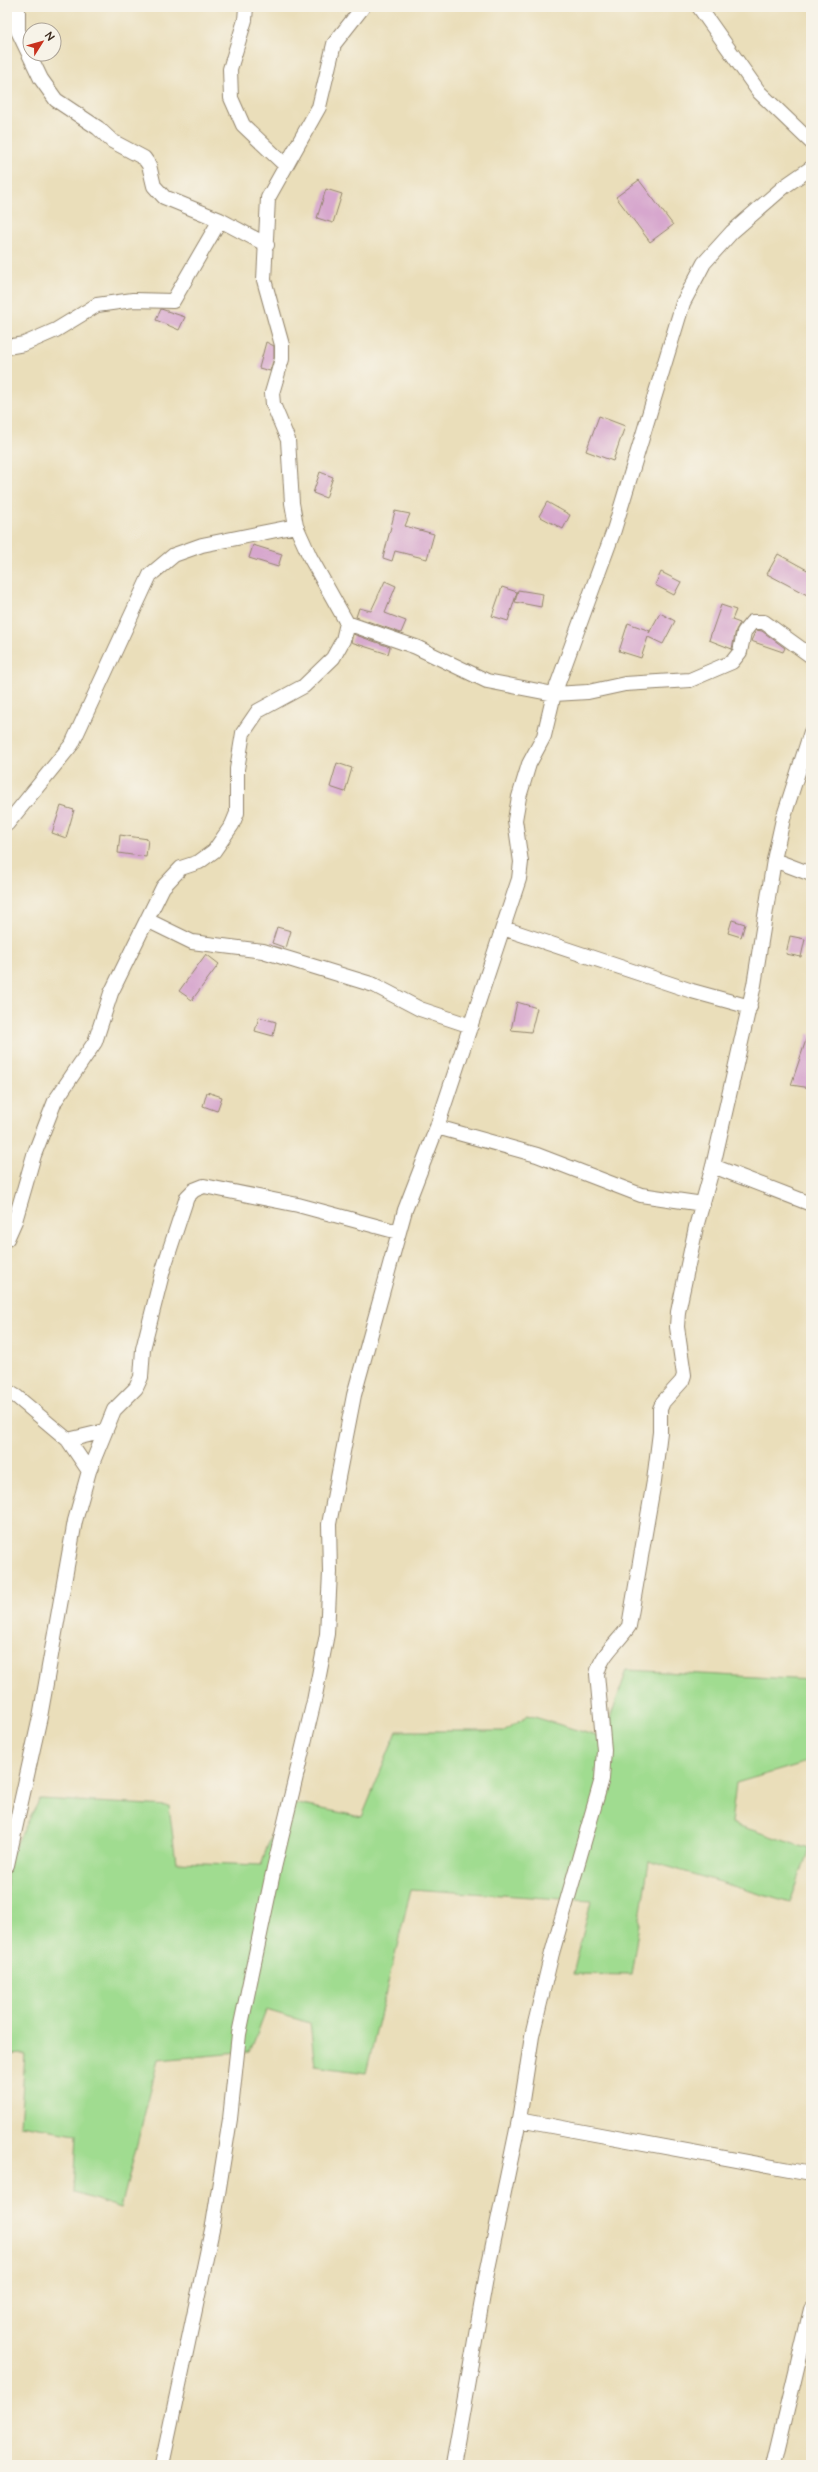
<svg xmlns="http://www.w3.org/2000/svg" width="818" height="2472" font-family="'Architects Daughter',sans-serif">
<style>
.green{fill:#a0dc90;stroke:#6e8357}
.building{fill:#d7a7ce}
.lines{fill:none;stroke-linecap:round;stroke-linejoin:round}
.minor-casing{stroke:#92846c;stroke-width:16}
.minor{stroke:#fff;stroke-width:14}
</style>
<rect width="100%" height="100%" fill="#f7f3e8"/>
<filter id="ink" filterUnits="userSpaceOnUse"><feTurbulence type="fractalNoise" baseFrequency=".025" numOctaves="2"/><feDisplacementMap in="SourceGraphic" scale="8" xChannelSelector="R" yChannelSelector="G"/><feConvolveMatrix kernelMatrix="1 2 1 2 8 2 1 2 1" color-interpolation-filters="sRGB"/></filter>
<filter id="wash" filterUnits="userSpaceOnUse"><feTurbulence type="fractalNoise" baseFrequency=".012" numOctaves="4" result="noise"/><feDisplacementMap in="SourceGraphic" scale="16" xChannelSelector="R" yChannelSelector="G"/><feGaussianBlur stdDeviation="0.9" result="paint"/><feColorMatrix in="noise" values="0 0 0 0 0 0 0 0 0 0 0 0 0 0 0 0 0 1.4 0 .05"/><feComposite in="paint" operator="in"/></filter>
<g filter="url(#wash)">
<rect width="100%" height="100%" fill="#eadeba"/>
<path class="green" d="M627,1670L811,1680V1761L736,1783L731,1823L809,1849L790,1903L649,1861L631,1975L573,1974L591,1901L411,1889L366,2073L315,2066L310,2023L266,2010L250,2052L158,2060L121,2208L74,2193L77,2134L20,2125L25,2054L7,2055V1854H11L40,1799L169,1806L176,1862L261,1865L283,1801L362,1817L397,1731H504L528,1715L603,1738Z"/>
<g id="blocks">
<path class="building" d="M639,180L673,225L650,242L616,197Z
M326,189L342,194L333,223L317,218Z
M161,309L185,317L179,330L156,320Z
M266,342L274,346V358L270,371L259,368Z
M599,416L625,426L613,461L586,451Z
M320,472L333,477L326,498L313,493Z
M547,502L570,515L563,529L539,516Z
M395,511L410,514L405,526L434,534L427,559L395,551L392,561L383,558Z
M253,545L282,554L278,567L249,558Z
M778,554L811,572V597L767,574Z
M661,572L681,582L674,595L655,585Z
M385,581L396,586L385,613L406,621L401,633L356,617L359,608L371,611Z
M502,587L517,592L508,621L492,616Z
M518,590L543,594L541,607L515,602Z
M721,605L736,610L732,620L740,623L736,630L732,649L709,640Z
M660,613L675,621L663,644L648,637L641,658L619,651L628,623L650,631L649,633Z
M756,630L762,631L785,648L783,652L751,641Z
M353,634L390,647L388,654L351,642Z
M337,763L352,768L345,792L330,787Z
M61,806L74,810L66,838L52,833Z
M120,835L148,839L146,857L118,853Z
M732,920L745,924L741,937L728,933Z
M277,927L291,931L286,948L272,943Z
M790,936L805,939L801,957L786,954Z
M206,954L219,964L192,1000L179,991Z
M517,1002L537,1008L531,1032L511,1030Z
M259,1017L276,1022L273,1036L255,1031Z
M808,1034H811V1088L791,1085Z
M207,1092L222,1097L217,1111L203,1106Z"/>
</g>
</g>
<g filter="url(#ink)">
<use href="#blocks" fill-opacity="0" stroke="#92846c" stroke-width="1"/>
<g class="lines">
<defs>
<path id="minor" d="M18,7V31L41,79L56,100L98,128L112,141L144,158L149,165L154,186L164,197L220,220L267,245
M246,7L245,20L230,69L231,98L243,125L286,166
M699,7L759,92L811,142
M7,347L24,344L56,330L97,305L133,300L173,301L220,220
M347,623L416,647L487,681L554,694L588,692L625,684L690,680L732,662L740,652L744,632L752,622H764L811,656
M7,824L72,744L150,575L174,555L202,545L296,526
M774,860L811,874
M147,920L192,942L263,951L374,985L420,1009L471,1026
M503,928L692,991L750,1007
M437,1127L537,1155L641,1195L703,1204
M713,1166L811,1204
M7,1239L15,1221L34,1155L55,1101L95,1042L111,993L163,887L181,868L199,862L214,851L232,825L237,813V769L243,733L258,711L304,686L333,658L343,640L347,623L310,557L296,526L292,503L288,440L273,404L272,393L282,359V345L264,280L268,198L319,107L334,44L363,7
M7,1391L17,1397L68,1440L89,1471
M68,1440L105,1431
M7,1865L40,1717L75,1521L89,1471L114,1410L136,1388L141,1377L143,1349L163,1270L187,1197L194,1190L204,1186L298,1205L398,1232
M519,2120L811,2174
M162,2465L213,2225L230,2119L239,2034L274,1868L314,1701L327,1634L330,1572L329,1524L354,1395L405,1210L437,1127L519,879L521,862L515,820L519,797L529,764L544,736L554,694L614,530L683,303L704,263L732,232L785,186L811,168
M453,2465L486,2278L519,2120L532,2036L552,1953L602,1779L604,1750L597,1674C601,1654 618,1643 629,1626L654,1481L660,1432V1409L663,1402L682,1381L684,1375L677,1327L678,1312L696,1227L713,1166L754,985L774,860L783,819L811,732
M774,2465L811,2309"/>
</defs>
<use href="#minor" class="minor-casing"/>
<use href="#minor" class="minor"/>
</g>
</g>
<rect width="818" height="2472" fill="none" stroke="#f7f3e8" stroke-width="24"/>
<g transform="translate(42 42) rotate(53)"><circle r="19" fill="#f7f3e8" stroke="#aca397"/>
<path d="M0-3L7 15L0 10L-7 15Z" fill="#c8321e"/>
<text y="-6" font-size="11" font-weight="bold" text-anchor="middle" fill="#3b2a1e">N</text>
</g>
</svg>
